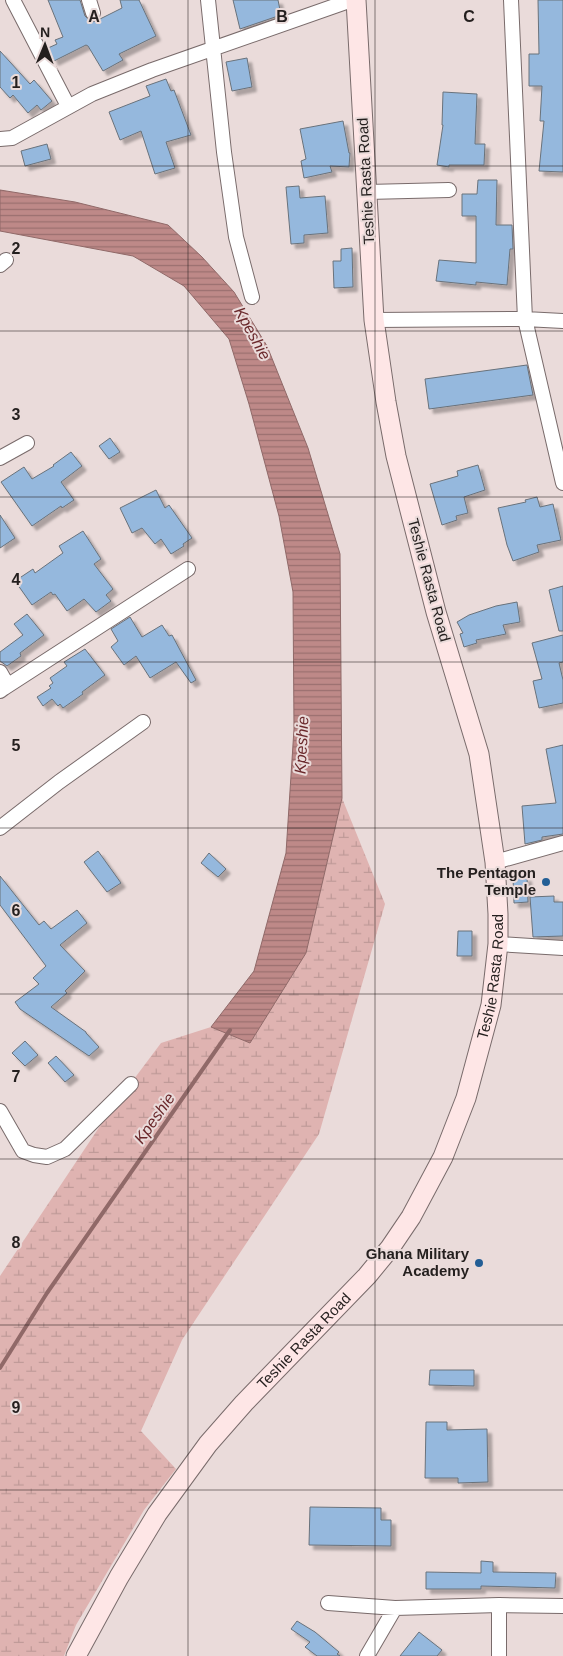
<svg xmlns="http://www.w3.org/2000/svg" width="563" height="1656" font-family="Helvetica,sans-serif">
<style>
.wetland{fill:url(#wetland-marsh)}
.water{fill:url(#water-rules);stroke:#906968}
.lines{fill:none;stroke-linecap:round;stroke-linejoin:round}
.stream{stroke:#906968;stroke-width:4}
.building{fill:#95b8dd;stroke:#69727b;filter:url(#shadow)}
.minor-casing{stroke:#796b6b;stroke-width:16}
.secondary-casing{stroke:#796b6b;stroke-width:21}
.minor{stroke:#fff;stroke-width:14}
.secondary{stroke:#fee6e6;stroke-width:19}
.grid{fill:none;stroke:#241f1e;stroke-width:1;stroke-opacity:0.55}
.poi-dot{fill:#235e95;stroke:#eadbda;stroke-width:2}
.labels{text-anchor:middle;stroke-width:4;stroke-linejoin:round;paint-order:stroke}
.street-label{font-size:15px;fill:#241f1e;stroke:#eadbda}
.poi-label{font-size:15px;font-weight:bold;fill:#241f1e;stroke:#eadbda;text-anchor:end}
.water-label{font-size:16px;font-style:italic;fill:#6a282b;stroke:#eadbda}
.grid-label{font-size:16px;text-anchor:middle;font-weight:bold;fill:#241f1e;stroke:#eadbda;stroke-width:4;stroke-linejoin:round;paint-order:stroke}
</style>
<defs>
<pattern id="wetland-marsh" width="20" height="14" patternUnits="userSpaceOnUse" patternTransform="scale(1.25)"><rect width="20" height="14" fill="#dfb3b1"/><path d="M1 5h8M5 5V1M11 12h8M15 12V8" fill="none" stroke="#bf9a98"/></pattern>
<pattern id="water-rules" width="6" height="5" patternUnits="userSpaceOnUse" patternTransform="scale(1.25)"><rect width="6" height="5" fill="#be8988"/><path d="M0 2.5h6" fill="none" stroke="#9a6f6f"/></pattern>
<filter id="shadow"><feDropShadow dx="4.5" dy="4.5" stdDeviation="1" flood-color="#0004"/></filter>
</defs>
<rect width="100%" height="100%" fill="#eadbda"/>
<path class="wetland" d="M342,798L385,904L319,1134L182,1340L141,1431L176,1469L144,1510L76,1625L64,1656H0V1276L110,1111L161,1043L211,1027L250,1043L306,953Z"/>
<path class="water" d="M0,190L75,202L168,225L202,257L234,292L267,346L308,448L340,554L342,798L306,953L250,1043L211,1027L254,971L286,853L294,729L293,592L279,516L249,404L229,339L184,286L133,256L0,231Z"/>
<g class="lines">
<path class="stream" d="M0,1368L47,1293L230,1030"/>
</g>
<path class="building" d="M48,0H80L85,16L92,22L96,21L122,8L120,0H139L156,36L119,54L123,60L103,71L88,46L86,45L54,61L48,48L57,44L55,40L63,37Z
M233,0H278L281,15L240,29Z
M538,0H563V172L539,171L544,121H540L542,86H529V54H539Z
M0,51L30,84L34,80L52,101L41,110L37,105L28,113L13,95L10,98L0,87Z
M247,58L252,87L232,91L226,62Z
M166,79L171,91L174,90L191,135L166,142L175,168L155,174L141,131L120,140L109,112L150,96L146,86Z
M443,92L477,94L475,144H485L484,165H449V167L437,165L443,125H442Z
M343,121L349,153H350L349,167L330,166L332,172L304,178L301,161L306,159L300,129Z
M47,144L51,159L25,166L21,151Z
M478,180H497L496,225H512L513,249H510L507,285L476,282V285L436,281L439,260L476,263V216H462V194H477Z
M299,186L300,198L325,196L328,233L304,235V243L291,244L286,187Z
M352,248L353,287L334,288L333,261H341V249Z
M527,365L533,395L429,409L425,379Z
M110,438L120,452L109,459L99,446Z
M71,452L82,466L61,482L74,500L62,508L61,506L32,526L1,482L24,467L32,479L54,466L53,465Z
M478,465L485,490L464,497L468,513L456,516L457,520L442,525L430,484L458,476L457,471Z
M156,490L165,508L169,505L192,538L183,544L184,546L171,554L161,539L155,544L142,528L132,533L120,508Z
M537,497L540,507L553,504L561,540L537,545L539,552L513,561L507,545L498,508L526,502L525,500Z
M0,515L15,538L0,548Z
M83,531L101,559L94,564L113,589L106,595L111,601L96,612L84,599L67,611L55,594L53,595L51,592L32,605L15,581L33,569L35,573L63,553L59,546Z
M563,586V631H559L549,590Z
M517,602L520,622L503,625L506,634L476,640L477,643L464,647L460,634L463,633L457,622L469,615L496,606Z
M27,614L44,635L20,653L21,656L7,666L0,661V652L23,635L14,624Z
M130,617L142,637L162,625L169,636L172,635L196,680L191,683L176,662L150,678L136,656L124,665L111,647L118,641L111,629Z
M563,635V662L559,663L563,680V703L539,708L533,681L542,679L532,643Z
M85,649L105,675L82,692L83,694L63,708L60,704L58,706L52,699L43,706L37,697L51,688L49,686L53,683L50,678L67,666L64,662Z
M563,745V834L542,837V840L525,844L522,806L556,803L546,749Z
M98,851L121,883L107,892L84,862Z
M209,853L226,869L218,877L201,863Z
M0,876L39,925L44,921L51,929L77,910L87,923L60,945L85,971L65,991L67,993L51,1007L86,1032V1033L99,1047L89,1056L20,1009L15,1002L39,984L33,978L46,966L0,905Z
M527,877L528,902L514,903L513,878Z
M554,896V902H563V936L533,937L530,897Z
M458,931H472V956H457Z
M25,1041L38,1055L25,1066L12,1053Z
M56,1056L74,1075L65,1082L48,1063Z
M430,1370H474V1386L429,1385Z
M426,1422H447V1430L487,1429L488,1482L458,1483V1478H425Z
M310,1507L381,1508V1520H391V1546L309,1545Z
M481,1561L493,1562V1572L556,1573L555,1588L481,1586V1589H426V1572L481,1573Z
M297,1621L315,1632L339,1652L337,1654L340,1656H317L305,1647L310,1642L291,1629Z
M419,1632L442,1650L437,1656H400Z"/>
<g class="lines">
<defs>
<path id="minor" d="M13,0L68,106
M89,0L93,13
M208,0L224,152L236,237L252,297
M511,0L525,319L563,483
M0,139L12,138L92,94L152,70L352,0
M367,192L449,190
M0,265L6,260
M374,320L525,319L563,321
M0,458L27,443
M0,672L4,679V688L0,691
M4,688L188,569
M0,828L59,782L143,722
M495,862L563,843
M498,944L563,948
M0,1111L23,1151L34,1155L47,1157L65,1149L131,1084
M328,1603L395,1608L499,1605L563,1606
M367,1656L395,1608
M499,1656V1605"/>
<g id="secondary">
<path id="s1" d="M76,1656L119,1577L157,1514L208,1444L244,1403L367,1276L390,1248L411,1217L443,1157L466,1098L491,1005L498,944V914L495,862L479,754L436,612L396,456L386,402L374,320L356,0"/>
</g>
</defs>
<use href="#minor" class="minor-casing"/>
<use href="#secondary" class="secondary-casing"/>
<use href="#minor" class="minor"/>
<use href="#secondary" class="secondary"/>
</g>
<path class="grid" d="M188,0V1656M375,0V1656M0,166H563M0,331H563M0,497H563M0,662H563M0,828H563M0,994H563M0,1159H563M0,1325H563M0,1490H563"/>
<g class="poi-dot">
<circle cx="546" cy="882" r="5"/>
<circle cx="479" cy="1263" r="5"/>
</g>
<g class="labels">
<g class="street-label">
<text transform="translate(366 181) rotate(-93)" y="5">Teshie Rasta Road</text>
<text transform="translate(429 580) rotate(75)" y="5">Teshie Rasta Road</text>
<text dy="5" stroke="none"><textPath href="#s1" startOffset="811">Teshie Rasta Road</textPath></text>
<text dy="5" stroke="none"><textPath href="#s1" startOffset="391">Teshie Rasta Road</textPath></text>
</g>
<g class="poi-label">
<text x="536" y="878">The Pentagon<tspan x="536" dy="17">Temple</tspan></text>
<text x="469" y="1259">Ghana Military<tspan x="469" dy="17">Academy</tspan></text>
</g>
<g class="water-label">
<text transform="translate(253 333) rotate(61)" y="6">Kpeshie</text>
<text transform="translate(301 745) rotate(-87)" y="6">Kpeshie</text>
<text transform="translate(154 1118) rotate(-55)" y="6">Kpeshie</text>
</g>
</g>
<g class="grid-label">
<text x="94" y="22">A</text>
<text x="282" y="22">B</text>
<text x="469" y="22">C</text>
<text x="16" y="88">1</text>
<text x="16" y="254">2</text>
<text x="16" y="420">3</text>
<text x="16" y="585">4</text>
<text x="16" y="751">5</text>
<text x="16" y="916">6</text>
<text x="16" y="1082">7</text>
<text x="16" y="1248">8</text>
<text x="16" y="1413">9</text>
</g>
<g transform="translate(45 45) rotate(1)" stroke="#eadbda" stroke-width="4" paint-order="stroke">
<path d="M0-4L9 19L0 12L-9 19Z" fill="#241f1e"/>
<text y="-8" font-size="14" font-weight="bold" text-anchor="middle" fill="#241f1e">N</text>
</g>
</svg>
